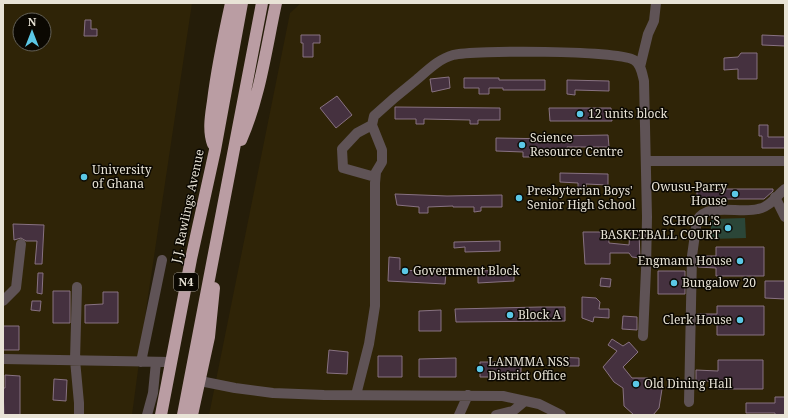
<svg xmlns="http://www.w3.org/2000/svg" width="788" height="418" font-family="'Noto Serif',serif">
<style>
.built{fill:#2f2407;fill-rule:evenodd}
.green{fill:#2b4638}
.building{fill:#45313f;stroke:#887282}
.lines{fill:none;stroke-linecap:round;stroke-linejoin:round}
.minor{stroke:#5f5356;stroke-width:10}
.highway{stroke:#ba9da3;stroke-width:12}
.poi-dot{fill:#5bc8e6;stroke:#0b0802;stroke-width:1.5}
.labels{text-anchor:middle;stroke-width:3;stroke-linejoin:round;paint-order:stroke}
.shield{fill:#0b0802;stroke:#a6a196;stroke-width:1}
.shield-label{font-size:11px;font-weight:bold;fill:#e8e3d6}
.poi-label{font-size:12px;fill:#e8e3d6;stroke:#0b0802;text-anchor:start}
.street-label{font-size:12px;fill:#e8e3d6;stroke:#0b0802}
</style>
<rect width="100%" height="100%" fill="#251d09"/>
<path class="built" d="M3,3H192L146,310L132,415H3ZM20,20H44V44H20Z
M301,3H785V415H209L290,13Z"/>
<path class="green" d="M745,218L746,238L711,239V219Z"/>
<path class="building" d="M85,20H91V29H97V36H84Z
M301,35H320V43H313V57H303V43H301Z
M762,35L785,36V46L762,45Z
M741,53H757V79H738V69L724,70V58L738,57Z
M449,77L450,88L432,92L430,79Z
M464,78H499V80H545V90H503V88H489V94H479V88H464Z
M567,80L609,81V91L575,90V95L567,94Z
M337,96L352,115L336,128L320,108Z
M395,107L500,108V120H478V124H470V120L424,119V124H416V119H395Z
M549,108H611L612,121H550Z
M759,125H768V137H785V148H762V136H759Z
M608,135L609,147H567V155H556V152H531V157H523V152L496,151V138L556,139V136Z
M560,173L608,174V185L586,184V190H578V183L560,182Z
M697,189H773V191L764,199H697Z
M395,194L447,196L502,195V207H481V211L474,212V207H453V206L428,207V213H419V207L397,205Z
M13,224L44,225L42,264H35L37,241H26L21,238L14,240Z
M583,232H608L609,243L629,245L630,232H639L640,258L632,257L629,253H610V264H585Z
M500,241V251L465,252V247L454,248V242Z
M716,247H764V276H716V268L698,267L699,256H716Z
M389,257L400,258V270L446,272L445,284L388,281Z
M514,270V281L478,283V271Z
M658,271H685V294H658Z
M38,273H43L42,294L37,293Z
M601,278L611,279L610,287L600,286Z
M765,281H785V299L765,298Z
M53,291H70V323H53Z
M103,292H118V323H85V305L103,304Z
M582,297L596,298L600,302L599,309H609V318L594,317L593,322L582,318Z
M32,301H41L40,311L31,310Z
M717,306H764V335H717V322L697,323V314H717Z
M540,307H565V321L456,322L455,309Z
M441,310V331H419V311Z
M623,316L637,317V330L622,329Z
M3,326H19V350H3Z
M612,339L623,346L629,342L638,352L623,367L632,378H648L662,389L659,408L653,415H634L624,406L623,388L614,382L603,367L617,351L608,345Z
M329,350L348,352L347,374L327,373Z
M378,356H402V377H378Z
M554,357L579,358V366H554Z
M456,358V377H419V359Z
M718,360H763V389H718V381H696V370L718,371Z
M480,362H521V377H480Z
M5,375L20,376V415H4L3,388H5Z
M54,379L67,380L66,401L53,400Z
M775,397H785V415H775V413H746V403H775Z"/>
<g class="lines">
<path class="minor" d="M640,67L648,34L654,21L656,3
M372,125L357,133L342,149L343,168L375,177
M646,161H785
M775,197L785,217
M77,287L75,360L79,403V415
M3,301L16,288L21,244
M3,359L171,362
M141,362L162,260
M200,381L235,388L273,393L324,395L503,396L539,404L561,415
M356,395L369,344L375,306V183L376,172L382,162V150L372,125L374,116C387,104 401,92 415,81C426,72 438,59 453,55C473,50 618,50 634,60C641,64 642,73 644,81L647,217L646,270L643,336
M689,402L692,256L697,220C708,202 740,214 758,209C770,207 776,196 785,189
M147,415L153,393L156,362
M459,415L468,395
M496,415L513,411L525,401"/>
<path class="highway" d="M241,140C260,97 266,49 276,3
M213,144C208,130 211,115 213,101C217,68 224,35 231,3
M161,415L191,259L215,150L242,3
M183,415L262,3
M192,415L209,337L214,288"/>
</g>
<g class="poi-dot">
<circle cx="580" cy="114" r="4"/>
<circle cx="522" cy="145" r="4"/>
<circle cx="84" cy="177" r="4"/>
<circle cx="735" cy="194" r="4"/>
<circle cx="519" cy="198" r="4"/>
<circle cx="728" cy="228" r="4"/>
<circle cx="740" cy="261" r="4"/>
<circle cx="405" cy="271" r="4"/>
<circle cx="674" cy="283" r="4"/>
<circle cx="510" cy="315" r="4"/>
<circle cx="740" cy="320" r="4"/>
<circle cx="480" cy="369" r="4"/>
<circle cx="636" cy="384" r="4"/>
</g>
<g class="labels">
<rect class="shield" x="174" y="273" width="24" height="18" rx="3"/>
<g class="shield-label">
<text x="186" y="286">N4</text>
</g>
<g class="poi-label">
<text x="588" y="118">12 units block</text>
<text x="530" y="142">Science<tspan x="530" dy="14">Resource Centre</tspan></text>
<text x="92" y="174">University<tspan x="92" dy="14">of Ghana</tspan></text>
<text x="727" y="191" text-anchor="end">Owusu-Parry<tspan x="727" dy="14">House</tspan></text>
<text x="527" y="195">Presbyterian Boys'<tspan x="527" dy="14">Senior High School</tspan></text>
<text x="720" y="225" text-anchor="end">SCHOOL'S<tspan x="720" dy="14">BASKETBALL COURT</tspan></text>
<text x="732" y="265" text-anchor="end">Engmann House</text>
<text x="413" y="275">Government Block</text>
<text x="682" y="287">Bungalow 20</text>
<text x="518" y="319">Block A</text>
<text x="732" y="324" text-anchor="end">Clerk House</text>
<text x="488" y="366">LANMMA NSS<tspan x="488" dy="14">District Office</tspan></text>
<text x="644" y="388">Old Dining Hall</text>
</g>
<g class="street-label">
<text transform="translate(188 206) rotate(-78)" y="4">J.J. Rawlings Avenue</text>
</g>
</g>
<rect width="788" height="418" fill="none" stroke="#e8e3d6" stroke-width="8"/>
<g transform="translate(32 32)"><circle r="19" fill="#0b0802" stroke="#636057"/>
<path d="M0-3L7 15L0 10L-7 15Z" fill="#5bc8e6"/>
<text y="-6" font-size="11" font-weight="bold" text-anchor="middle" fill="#e8e3d6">N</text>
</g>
</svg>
